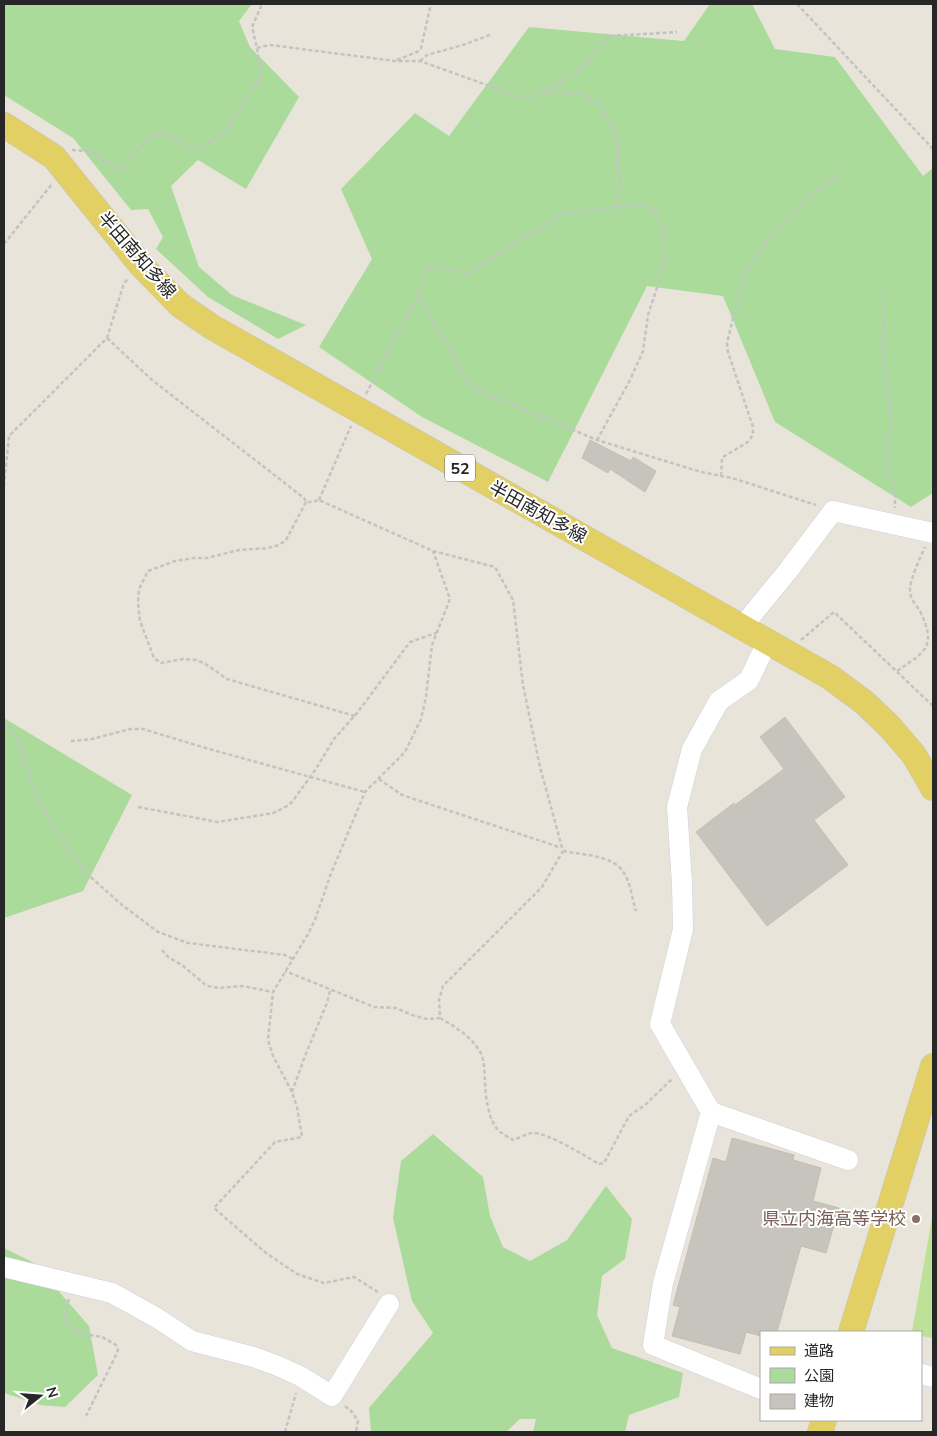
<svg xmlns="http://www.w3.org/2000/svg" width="937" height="1436" font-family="'Nunito Sans','Noto Sans JP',sans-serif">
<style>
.green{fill:#abdb9b}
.pitch{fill:#bce197}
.building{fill:#c7c3bd;stroke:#c4bfb4}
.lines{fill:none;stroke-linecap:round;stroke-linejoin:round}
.minor-casing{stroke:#d0d1df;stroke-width:21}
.major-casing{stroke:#c3c3c3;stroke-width:26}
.path{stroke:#c3c3c3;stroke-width:2.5;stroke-dasharray:4 2.5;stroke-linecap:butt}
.minor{stroke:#fff;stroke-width:20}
.major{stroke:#e3d065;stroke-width:25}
.education-dot{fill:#8d6e63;stroke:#fff;stroke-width:2}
.labels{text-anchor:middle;stroke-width:4;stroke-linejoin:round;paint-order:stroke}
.shield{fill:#fff;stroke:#686868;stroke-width:1}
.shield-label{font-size:16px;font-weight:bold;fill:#272727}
.street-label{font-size:18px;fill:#272727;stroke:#fff}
.education-label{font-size:18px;fill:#785e54;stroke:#fff;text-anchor:end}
</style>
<rect width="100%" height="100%" fill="#e9e4da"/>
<path class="green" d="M4,4H252L239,21L250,47L299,97L246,189L198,160L171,186L199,267L232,295L306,325L278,339L208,297L156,249L163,237L148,209L131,210L73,138L4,95Z
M710,4H752L775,49L835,57L923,176L933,168V493L911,507L775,422L723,296L647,286L548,482L422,417L319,347L372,259L341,189L415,113L449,136L529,27L684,41Z
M4,718L132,795L83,891L4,918Z
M433,1134L483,1177L490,1216L503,1247L530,1261L567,1240L606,1186L632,1219L625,1259L602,1276L597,1315L612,1348L683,1373L679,1397L629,1415L625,1432H533L536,1419H520L506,1432H371L369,1408L433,1333L412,1301L393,1218L401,1161Z
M4,1248L34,1263L89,1326L98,1375L65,1407L40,1405L4,1393Z"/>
<path class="pitch" d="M933,1212V1338L921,1336V1332H912Z"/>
<path class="building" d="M590,440L631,461L633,457L656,471L645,492L610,469L608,473L582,458Z
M785,717L845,797L814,820L848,865L767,926L696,832L734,803L735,805L784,769L760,737Z
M732,1138L794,1155L793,1160L821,1168L813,1201L839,1208L826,1253L801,1246L777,1332H761V1336L746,1332L740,1354L672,1336L680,1307L673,1305L713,1158L726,1162Z"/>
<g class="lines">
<defs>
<path id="minor" d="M742,627L787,572L833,511L933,533
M767,642L749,680L719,701L692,749L677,807L682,883L683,929L660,1024L711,1112L848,1160
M711,1112L663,1283L653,1345L761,1389
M4,1267L112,1293L157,1318L192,1341L254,1357L278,1366L300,1376L332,1396L389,1304
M921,1374L933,1377"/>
<path id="major" d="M4,125L54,157L141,265L180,305L212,327L830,677L865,703L890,727L914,755L933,788
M851,1332L933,1066
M820,1432L824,1420"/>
</defs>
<use href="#minor" class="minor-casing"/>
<use href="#major" class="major-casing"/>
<path class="path" d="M797,4L933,149
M257,48L270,45L395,61H420L523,98C537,96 577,74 587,63C595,55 600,43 610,36L677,32
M397,60L417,52L421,48L431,4
M420,61L427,55L466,44L492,34
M544,91L547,92H579L598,103L618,137L617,169L621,174L616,207
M72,150L88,151L119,170L154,134H166L190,149L202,148L228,128L261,74L257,48L252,27L262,4
M4,244L52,184
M885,294L883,346L891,422L886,461L895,494V508
M418,296L472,388L597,440L701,472L732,478L816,505
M107,338L152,380L304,498L306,502H313L319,500L433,551L495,567L513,600L523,685L540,767L563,851L542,887L443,986L439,1000L440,1018L427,1019L412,1015L396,1008L374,1007L285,971
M366,394L418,296L429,266L468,273L564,213L643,204L654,210L663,231L666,260L648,315L643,351L629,382L597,440
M721,476L722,459L723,457L748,442L753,435V427L728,352L727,343L743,277L747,269L762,249L785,221L811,194L841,173
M4,486L9,436L107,338L124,283L128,279
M319,500L351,426
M306,502L286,540L279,545L268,548L239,550L207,558H194L175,561L148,571L139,589L138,603L140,621L154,658L161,663L183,659L196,660L204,663L227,679L355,716
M801,640L834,612L933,706
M897,671C926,651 937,647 920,611C916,605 910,598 910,591C909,581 921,556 925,547
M4,720L18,738L37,800L61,839L86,873L122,905L158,932L188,943L285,955L293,959
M71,741L92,739L130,729H143L209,749L365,792
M379,779L402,795L559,847L562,846
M138,807L218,822L273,813L284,808L292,802L316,769L334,739L357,713L410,642L436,633
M563,851C582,855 614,855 624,873C631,884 632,899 636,911
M162,950L168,957L182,965L207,986L219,988L243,986L273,992
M440,1018C454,1026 470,1036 479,1050C485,1059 484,1070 485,1081C485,1093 488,1116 495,1126C499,1133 507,1136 513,1140C519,1138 526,1134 532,1133C547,1132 585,1156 599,1164L604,1163L629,1116L645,1105L673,1078
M292,1092L305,1056L327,1003L330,991
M378,1292L354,1277L324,1283L297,1274L266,1253L214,1208L275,1142L302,1137L297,1107L292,1092L273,1056L268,1040L273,992L308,934L315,920L330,876L365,792L405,752L421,719L426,697L432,645L450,599L433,551
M69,1299C66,1308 63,1317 67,1326L85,1334L102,1337L116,1345L118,1350L115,1357L86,1416
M345,1406L352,1412L358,1421L356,1432
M285,1432L296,1393"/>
<use href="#minor" class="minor"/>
<use href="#major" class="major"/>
</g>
<circle class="education-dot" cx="916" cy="1219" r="5"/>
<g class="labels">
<rect class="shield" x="445" y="454.5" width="30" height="27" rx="4"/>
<g class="shield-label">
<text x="460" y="474">52</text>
</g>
<g class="street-label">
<text transform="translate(137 255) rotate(49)" y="6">半田南知多線</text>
<text transform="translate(538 512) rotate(29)" y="6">半田南知多線</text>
</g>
<g class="education-label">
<text x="906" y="1225">県立内海高等学校</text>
</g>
</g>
<rect width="937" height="1436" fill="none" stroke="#272727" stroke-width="10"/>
<rect x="760" y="1331" width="162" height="90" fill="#ffffff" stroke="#a9a9a9"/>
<rect x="770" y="1347" width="25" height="8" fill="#e3d065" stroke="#a9a9a9"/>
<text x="804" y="1356" font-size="15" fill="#272727">道路</text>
<rect x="770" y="1368" width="25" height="15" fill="#abdb9b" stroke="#a9a9a9"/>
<text x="804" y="1381" font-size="15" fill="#272727">公園</text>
<rect x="770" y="1394" width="25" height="15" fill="#c7c3bd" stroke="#a9a9a9"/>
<text x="804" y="1406" font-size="15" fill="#272727">建物</text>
<g transform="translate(40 1396) rotate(73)" stroke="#ffffff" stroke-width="4" paint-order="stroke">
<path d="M0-4L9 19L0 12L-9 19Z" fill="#272727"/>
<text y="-8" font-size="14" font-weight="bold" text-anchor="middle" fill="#272727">N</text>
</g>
</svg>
